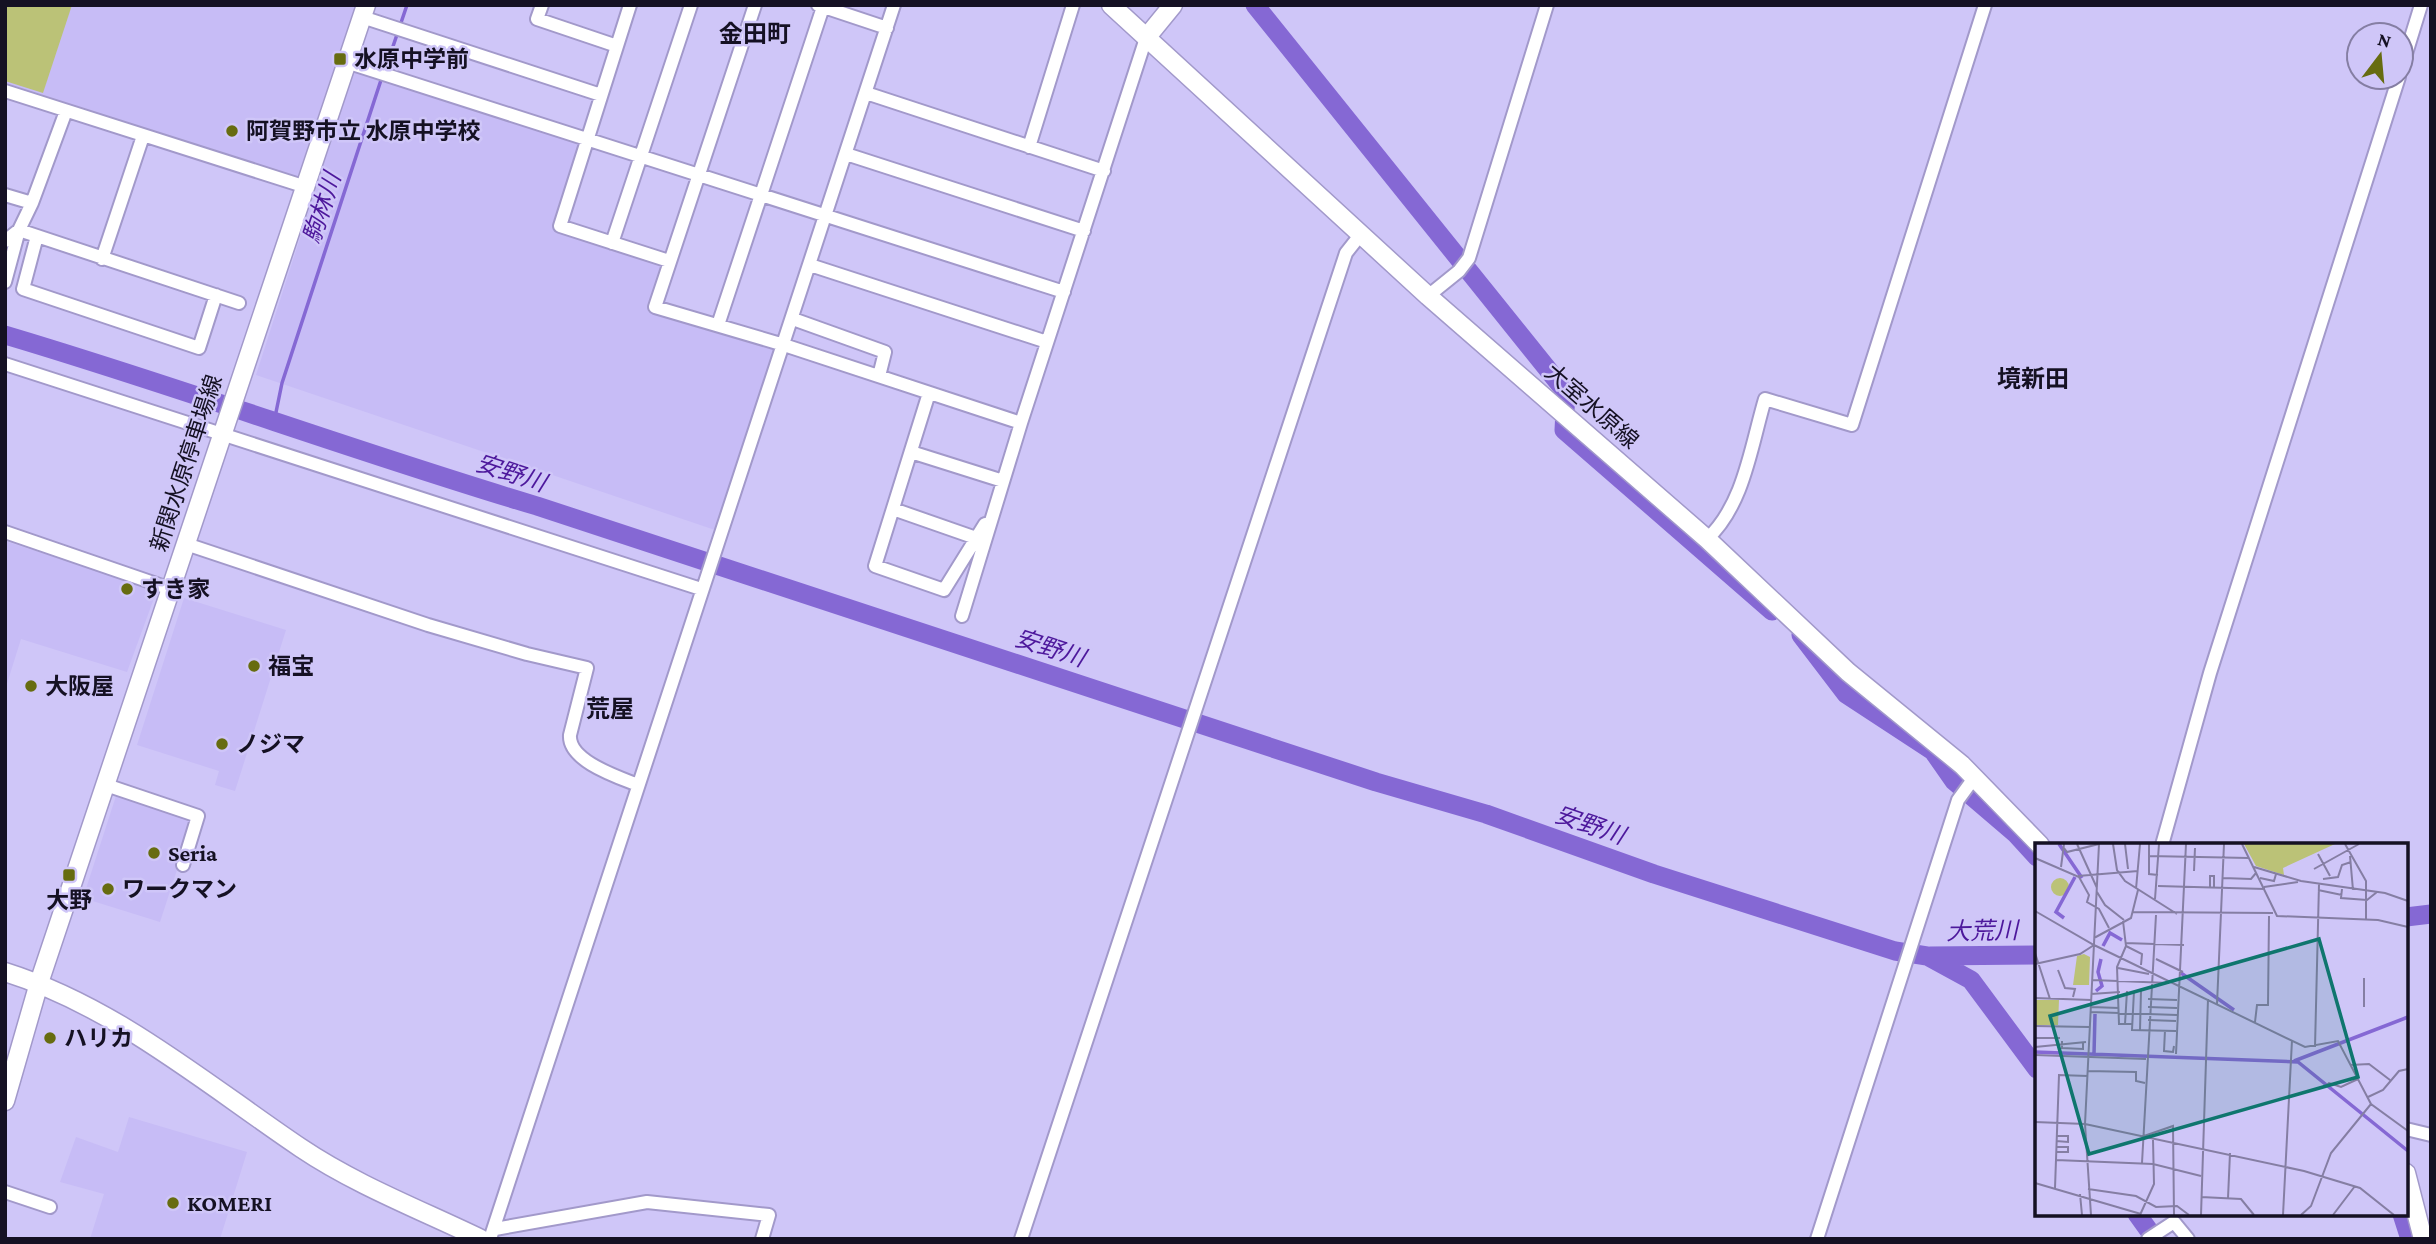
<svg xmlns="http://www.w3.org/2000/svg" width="2436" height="1244" font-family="'Crimson Pro','Noto Sans JP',serif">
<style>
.built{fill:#c7bcf6}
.green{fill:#bbc277}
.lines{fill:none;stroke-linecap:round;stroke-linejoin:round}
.stream{stroke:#8568d4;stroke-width:3.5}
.river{stroke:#8568d4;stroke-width:19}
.street-casing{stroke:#a299ca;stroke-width:16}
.secondary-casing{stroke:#a299ca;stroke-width:21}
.street{stroke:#fff;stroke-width:12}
.secondary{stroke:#fff;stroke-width:18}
.poi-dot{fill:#676c10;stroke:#cfc6f8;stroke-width:2.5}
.labels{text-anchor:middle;stroke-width:5;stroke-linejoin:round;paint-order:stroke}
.poi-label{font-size:23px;font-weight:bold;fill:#151123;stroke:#cfc6f8;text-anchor:start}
.street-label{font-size:23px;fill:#151123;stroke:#cfc6f8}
.neighbourhood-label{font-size:24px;font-weight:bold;fill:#151123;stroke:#cfc6f8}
.water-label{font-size:24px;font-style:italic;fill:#4d189c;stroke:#cfc6f8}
.inset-river{fill:none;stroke:#8568d4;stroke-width:3.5}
.inset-road{fill:none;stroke:#857ea3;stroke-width:2}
.view{fill:#0f766e;fill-opacity:0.15;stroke:#0f766e;stroke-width:3.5}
.inset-edge{fill:none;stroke:#151123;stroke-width:3.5}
</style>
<rect width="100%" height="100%" fill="#cfc6f8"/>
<path class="built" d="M5,5H355L297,178L5,84Z
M354,70L583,141L555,229L663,264L651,309L776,349L718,531L256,375Z
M5,541L157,590L127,672L21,639L5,690Z
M184,598L286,630L235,791L215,785L219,771L137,745Z
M116,796L193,821L160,922L83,898Z
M129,1117L247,1152L220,1239H90L104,1194L60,1182L76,1137L118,1152Z"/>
<path class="green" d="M5,5H72L43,93L5,81Z"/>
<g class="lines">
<path class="stream" d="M385,70L407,5
M274,422L282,383L382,77"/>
<path class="river" d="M1255,5L1566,392L1564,430L1772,611
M5,335C184,388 359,453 537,506L1376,782L1486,814L1654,874L1895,951L1927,956L1971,980L2037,1069
M1801,635L1846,694L1933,751L1954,781L2016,834L2037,857
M2406,917L2431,914
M1930,956L2037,955
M2137,1214L2155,1239
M2402,1214L2410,1239"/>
<defs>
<path id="street" d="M542,5L537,19L617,46
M630,5L560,226L669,261
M755,5L655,307L784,345L1021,423
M818,5L887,28
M362,17L601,95
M346,62L1064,292
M2401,70L2421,5
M5,91L303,186
M866,93L1104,171
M1029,147L1073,5
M846,154L1084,231
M5,195L32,203
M37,236L23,289L199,348L216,295
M5,241L19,230L239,303
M612,243L691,5
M102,259L143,136
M810,265L1047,342
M5,282L19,230L32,203L66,111
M1428,296L1459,271L1469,258L1547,5
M793,319L885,352L879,376
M718,325L823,7
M5,364L701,589
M929,393L875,566L944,590L985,524
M911,452L1003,481
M893,509L976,538
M5,532L171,589
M1707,539C1744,505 1751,446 1765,399L1852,425L1985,5
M186,544L428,625L527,654L587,668L570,735C568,761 618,777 638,785
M962,616L1021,423L1146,38
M106,785L198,816L183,865
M2162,845L2210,673L2399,77
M2406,1129L2431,1135
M5,1192L50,1207
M495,1229L647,1202L769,1215L762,1239
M490,1239L894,5
M1021,1239L1346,253L1361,234
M1817,1239L1958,800L1974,778
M2148,1239L2174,1222L2188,1239"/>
<path id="secondary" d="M1111,5L1428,296L1707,539L1848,672L1962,765L2040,845
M1146,38L1173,5
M5,972C116,1007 206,1084 301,1148C356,1185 421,1210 481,1239
M5,1101L39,983L366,5
M2406,1173L2423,1239"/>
</defs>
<use href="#street" class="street-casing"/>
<use href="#secondary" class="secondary-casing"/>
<use href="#street" class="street"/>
<use href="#secondary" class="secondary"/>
</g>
<g class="poi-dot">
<rect x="333" y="52" width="14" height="14" rx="3.5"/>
<circle cx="232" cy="131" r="7"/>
<circle cx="127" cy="589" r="7"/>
<circle cx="254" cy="666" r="7"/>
<circle cx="31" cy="686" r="7"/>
<circle cx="222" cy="744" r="7"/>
<circle cx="154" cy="853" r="7"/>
<rect x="62" y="868" width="14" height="14" rx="3.5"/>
<circle cx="108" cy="889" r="7"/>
<circle cx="50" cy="1038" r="7"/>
<circle cx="173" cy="1203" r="7"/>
</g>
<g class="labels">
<g class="poi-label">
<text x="354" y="67">水原中学前</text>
<text x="246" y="139">阿賀野市立 水原中学校</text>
<text x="141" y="597">すき家</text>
<text x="268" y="674">福宝</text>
<text x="45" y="694">大阪屋</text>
<text x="236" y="752">ノジマ</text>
<text x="168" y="861">Seria</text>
<text x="122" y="897">ワークマン</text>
<text x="69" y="908" text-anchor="middle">大野</text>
<text x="64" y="1046">ハリカ</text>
<text x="187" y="1211">KOMERI</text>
</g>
<g class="street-label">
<text transform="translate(1592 406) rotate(41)" y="8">大室水原線</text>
<text transform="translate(186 463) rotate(-72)" y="8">新関水原停車場線</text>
</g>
<g class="neighbourhood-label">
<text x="755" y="42">金田町</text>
<text x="2033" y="387">境新田</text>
<text x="610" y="717">荒屋</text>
</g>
<g class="water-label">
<text transform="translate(322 208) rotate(-72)" y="8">駒林川</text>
<text transform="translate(511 473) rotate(18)" y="8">安野川</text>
<text transform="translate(1050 648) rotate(18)" y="8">安野川</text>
<text transform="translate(1590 825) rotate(19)" y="8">安野川</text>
<text transform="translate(1982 931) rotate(-1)" y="8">大荒川</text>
</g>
</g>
<g transform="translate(2035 843)">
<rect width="373" height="373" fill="#cfc6f8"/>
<path d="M209,1H300L248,25L249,32L221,23ZM16 44a9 9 0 1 1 18 0a9 9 0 1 1-18 0ZM49,111L55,114L54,142H38L42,113ZM0,157H24L23,182H0Z" fill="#bbc277"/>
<path class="inset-river" d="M24,1L47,35M29,75L21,69L40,34M68,103L75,90L87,97M146,130L199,167M61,148L67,143L63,129L66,116M0,209L263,219L373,308M59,211L60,171M259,218L373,174"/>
<path class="inset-road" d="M42,1L62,45M78,1L82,27L90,38L142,71M90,1L93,26M114,1V31L123,32M207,1L242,73L343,77L373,84M310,1L331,38V77M29,5L32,9L64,1M283,11L295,33M114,13L214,15M315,13L318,47M0,15L44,34L54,52L52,59L64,66L74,85M26,24L29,1M219,24L266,38L350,50L373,58M279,26L324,1M159,28L160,5M43,33L103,28M188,35L216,36L221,30M225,35L239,38L241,31M288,36L303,34L307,22L316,19M123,43L230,46M175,44V33H179V44M229,44L263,39M101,46L105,1M307,46L306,55L332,57L342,49M283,47L307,52M62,49L70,62L89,77M120,56L124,1M0,68L59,102L270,204L303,198L336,261L373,288M98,69L238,70M88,78L91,103L82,124L84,181H97M59,95L96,75L103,47M90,100L149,102M91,103L107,111L106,122M0,110L15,156M121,116L148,129M0,121L45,111L59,102M83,125L114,131M23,127L30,145L40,146L38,154M57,137L134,140M99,148L97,187L141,188M56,151L85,149M0,155L56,157M113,156L142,157M182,161L189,1M56,164L84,165M113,164L142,165M329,164V135M55,169L142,172M113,177L141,178M220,179L222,162H233L234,73M90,181L92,148M0,183L54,184M105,187L106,148M130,187L129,208L138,209L139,203M0,195H25M27,198V205L48,206V199M0,204L51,199M280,204L284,41M141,211L151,1M0,212L111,216M315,222L334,221L355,237M53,228L101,229V238L110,240M289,244L294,240L306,244L323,236M333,254L348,247L364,228L373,226M0,279L50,281M50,281L269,328L325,345L359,372M109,293L138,283L139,372M21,298L33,299V293H22M21,309H33V304H21M21,317L118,321L166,333M107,320L121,72M0,340L106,371M20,345L24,232L53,233M53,346L101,353L121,364L142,363L154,372M45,351L47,372M166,354L206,356L219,372M193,355L195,310M56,372L50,281L64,1M105,372L119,341L118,297M166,372L173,156M248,372L257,197M266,372L276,363L296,310L336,261M298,372L320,343"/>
<path class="view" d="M284,96L323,234L54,311L15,173Z"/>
<rect width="373" height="373" class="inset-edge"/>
</g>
<rect width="2436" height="1244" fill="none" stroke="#151123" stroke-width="14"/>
<g transform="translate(2380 56) rotate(16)"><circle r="33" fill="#cfc6f8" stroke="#857ea3" stroke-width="2"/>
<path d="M0-5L12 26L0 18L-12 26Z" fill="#676c10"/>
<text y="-10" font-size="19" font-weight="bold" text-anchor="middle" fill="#151123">N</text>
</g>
</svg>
